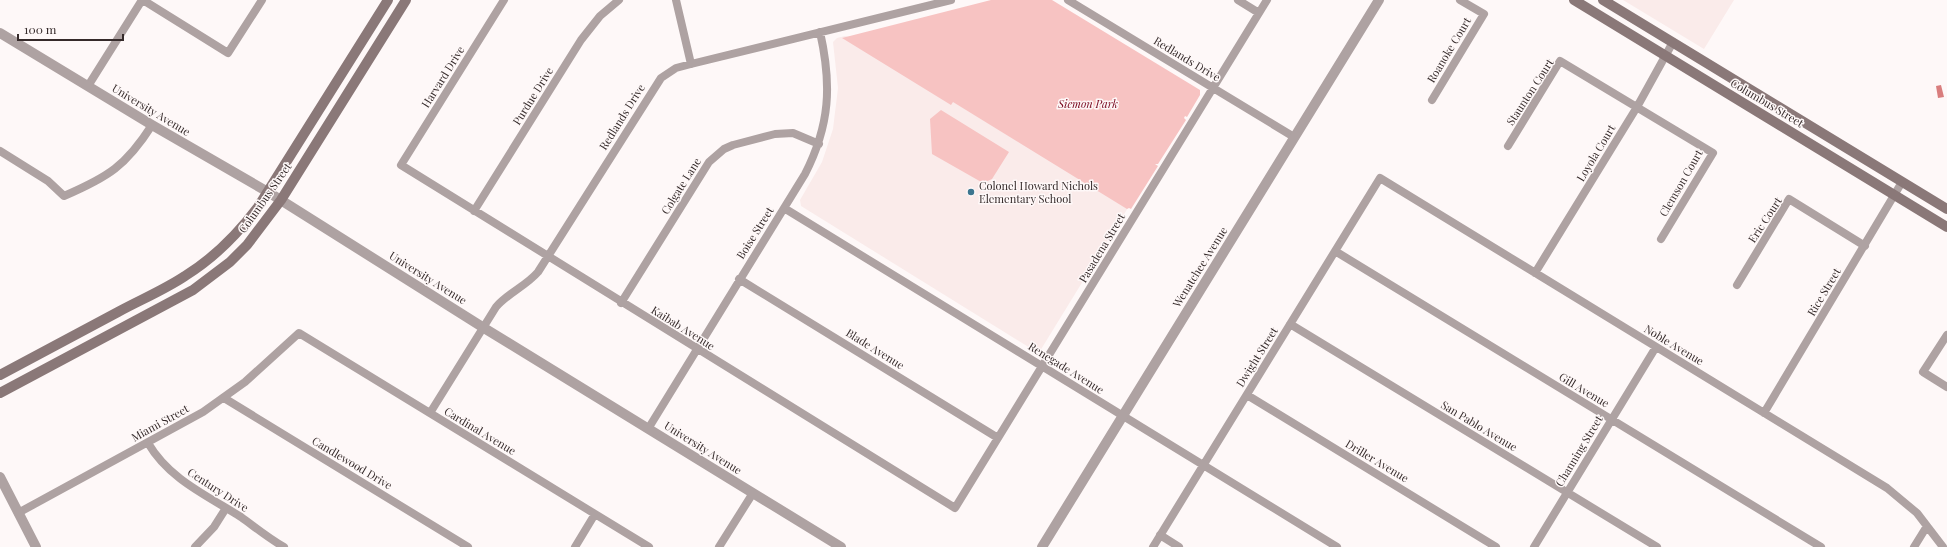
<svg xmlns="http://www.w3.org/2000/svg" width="1947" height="547" font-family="'Playfair Display',serif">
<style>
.built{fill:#faebea}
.green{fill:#f7c3c2}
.water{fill:#d97e7e}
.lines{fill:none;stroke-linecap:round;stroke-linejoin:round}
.minor{stroke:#aea2a2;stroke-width:8}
.tertiary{stroke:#aea2a2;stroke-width:10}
.secondary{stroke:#8a7878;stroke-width:10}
.poi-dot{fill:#3c758f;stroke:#fef8f8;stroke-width:1.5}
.labels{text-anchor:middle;stroke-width:3;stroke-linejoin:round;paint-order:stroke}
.street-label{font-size:11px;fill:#352a2a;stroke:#fef8f8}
.park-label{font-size:11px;font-style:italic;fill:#78051c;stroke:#fef8f8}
.poi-label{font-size:11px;fill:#352a2a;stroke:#fef8f8;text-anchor:start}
</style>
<rect width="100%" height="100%" fill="#fef8f8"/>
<path class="built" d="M1623,0H1734L1704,49Z
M845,36L1196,97L1040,351H1035L801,206L800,200L822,162L833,129L838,88L833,42L837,38Z"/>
<path class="green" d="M991,0H1052L1200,90V95L1187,117L1185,116L1184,118L1186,120L1158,164H1155L1158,166L1131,209L1129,208L1127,209L953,102L951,105L842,38Z
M941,110L1009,152L992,179L983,183L932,154L930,119Z"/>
<path class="water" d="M1941,85L1944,97L1938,98L1936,86Z"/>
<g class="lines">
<path class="minor" d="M143,0L228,53L262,0
M504,0L401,165L955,508L1267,0
M676,0L691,64
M1068,0L1294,137
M1238,0L1259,13
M88,86L142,0
M1432,100L1484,14L1460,0
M1508,146L1560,61L1713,153L1661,239
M0,151L48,181L64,196C108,177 126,166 152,125
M784,208L1337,547
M474,211L581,40L600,16L619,0
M1335,251L1821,547
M1535,273L1637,107L1673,42
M739,279L998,438
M1737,285L1789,199L1865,246
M621,303L709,162L724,149L733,145L775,134L793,133L819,144
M1290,324L1657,547
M1947,335L1923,372L1947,387
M1247,395L1496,547
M224,398L468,547
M430,413L496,307C508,293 526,286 538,272L661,78L676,68L691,64L951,0
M1764,413L1902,182
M648,429L805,174C830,125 832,85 820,32
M148,443C169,479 206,495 241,517C255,527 268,538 284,547
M18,513L203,412L245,382L299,333L649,547
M1160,535L1179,547
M195,547L214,527L226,508
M575,547L595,514
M719,547L753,493
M1153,547L1380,178L1887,488L1917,513L1943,547
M1534,547L1656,347
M1914,547L1927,526"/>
<path class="tertiary" d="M0,33L152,125L268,192L484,328L841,547
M0,477L36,547
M1042,547L1379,0"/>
<path class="secondary" d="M1574,0L1947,227
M1603,0L1947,209
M0,375C39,354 79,333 118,312C140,300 164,290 185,276C214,258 237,235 258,207L388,0
M0,393L193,290L230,262L247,245L281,200L406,0"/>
</g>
<circle class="poi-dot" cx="971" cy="192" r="4"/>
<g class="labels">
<g class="street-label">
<text transform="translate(1449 50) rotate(-59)" y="4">Roanoke Court</text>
<text transform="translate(1187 59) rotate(31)" y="4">Redlands Drive</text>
<text transform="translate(443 77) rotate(-58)" y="4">Harvard Drive</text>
<text transform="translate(1530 92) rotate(-57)" y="4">Staunton Court</text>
<text transform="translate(533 96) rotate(-58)" y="4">Purdue Drive</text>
<text transform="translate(1767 103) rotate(31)" y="4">Columbus Street</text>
<text transform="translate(151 110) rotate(31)" y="4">University Avenue</text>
<text transform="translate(622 117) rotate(-58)" y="4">Redlands Drive</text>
<text transform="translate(1596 153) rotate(-59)" y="4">Loyola Court</text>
<text transform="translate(1681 183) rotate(-60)" y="4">Clemson Court</text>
<text transform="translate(681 186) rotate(-58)" y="4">Colgate Lane</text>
<text transform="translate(265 198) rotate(-55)" y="4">Columbus Street</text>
<text transform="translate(1765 220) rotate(-57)" y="4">Eric Court</text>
<text transform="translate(755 233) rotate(-58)" y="4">Boise Street</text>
<text transform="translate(1102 248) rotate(-59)" y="4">Pasadena Street</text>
<text transform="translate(1200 267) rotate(-58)" y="4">Wenatchee Avenue</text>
<text transform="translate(428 278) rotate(32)" y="4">University Avenue</text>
<text transform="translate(1824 292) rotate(-59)" y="4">Rice Street</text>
<text transform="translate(683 328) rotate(32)" y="4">Kaibab Avenue</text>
<text transform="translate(1674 345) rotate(31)" y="4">Noble Avenue</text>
<text transform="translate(875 349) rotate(32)" y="4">Blade Avenue</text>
<text transform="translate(1257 357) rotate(-58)" y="4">Dwight Street</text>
<text transform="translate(1066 368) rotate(32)" y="4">Renegade Avenue</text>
<text transform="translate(1584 390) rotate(31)" y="4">Gill Avenue</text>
<text transform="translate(160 423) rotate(-29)" y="4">Miami Street</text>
<text transform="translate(1479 426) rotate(31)" y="4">San Pablo Avenue</text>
<text transform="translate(480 431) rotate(31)" y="4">Cardinal Avenue</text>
<text transform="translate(703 448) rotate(32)" y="4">University Avenue</text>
<text transform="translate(1579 451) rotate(-59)" y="4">Channing Street</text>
<text transform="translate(1377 461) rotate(31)" y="4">Driller Avenue</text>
<text transform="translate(352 463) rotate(31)" y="4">Candlewood Drive</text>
<text transform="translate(218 490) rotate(33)" y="4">Century Drive</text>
</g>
<g class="park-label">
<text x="1088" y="108">Siemon Park</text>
</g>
<g class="poi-label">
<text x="979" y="190">Colonel Howard Nichols<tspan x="979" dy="13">Elementary School</tspan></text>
</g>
</g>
<path d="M18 34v6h105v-6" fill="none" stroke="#352a2a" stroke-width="2"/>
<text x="24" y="34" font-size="12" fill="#352a2a" stroke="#fef8f8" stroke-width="3" paint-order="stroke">100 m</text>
</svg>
